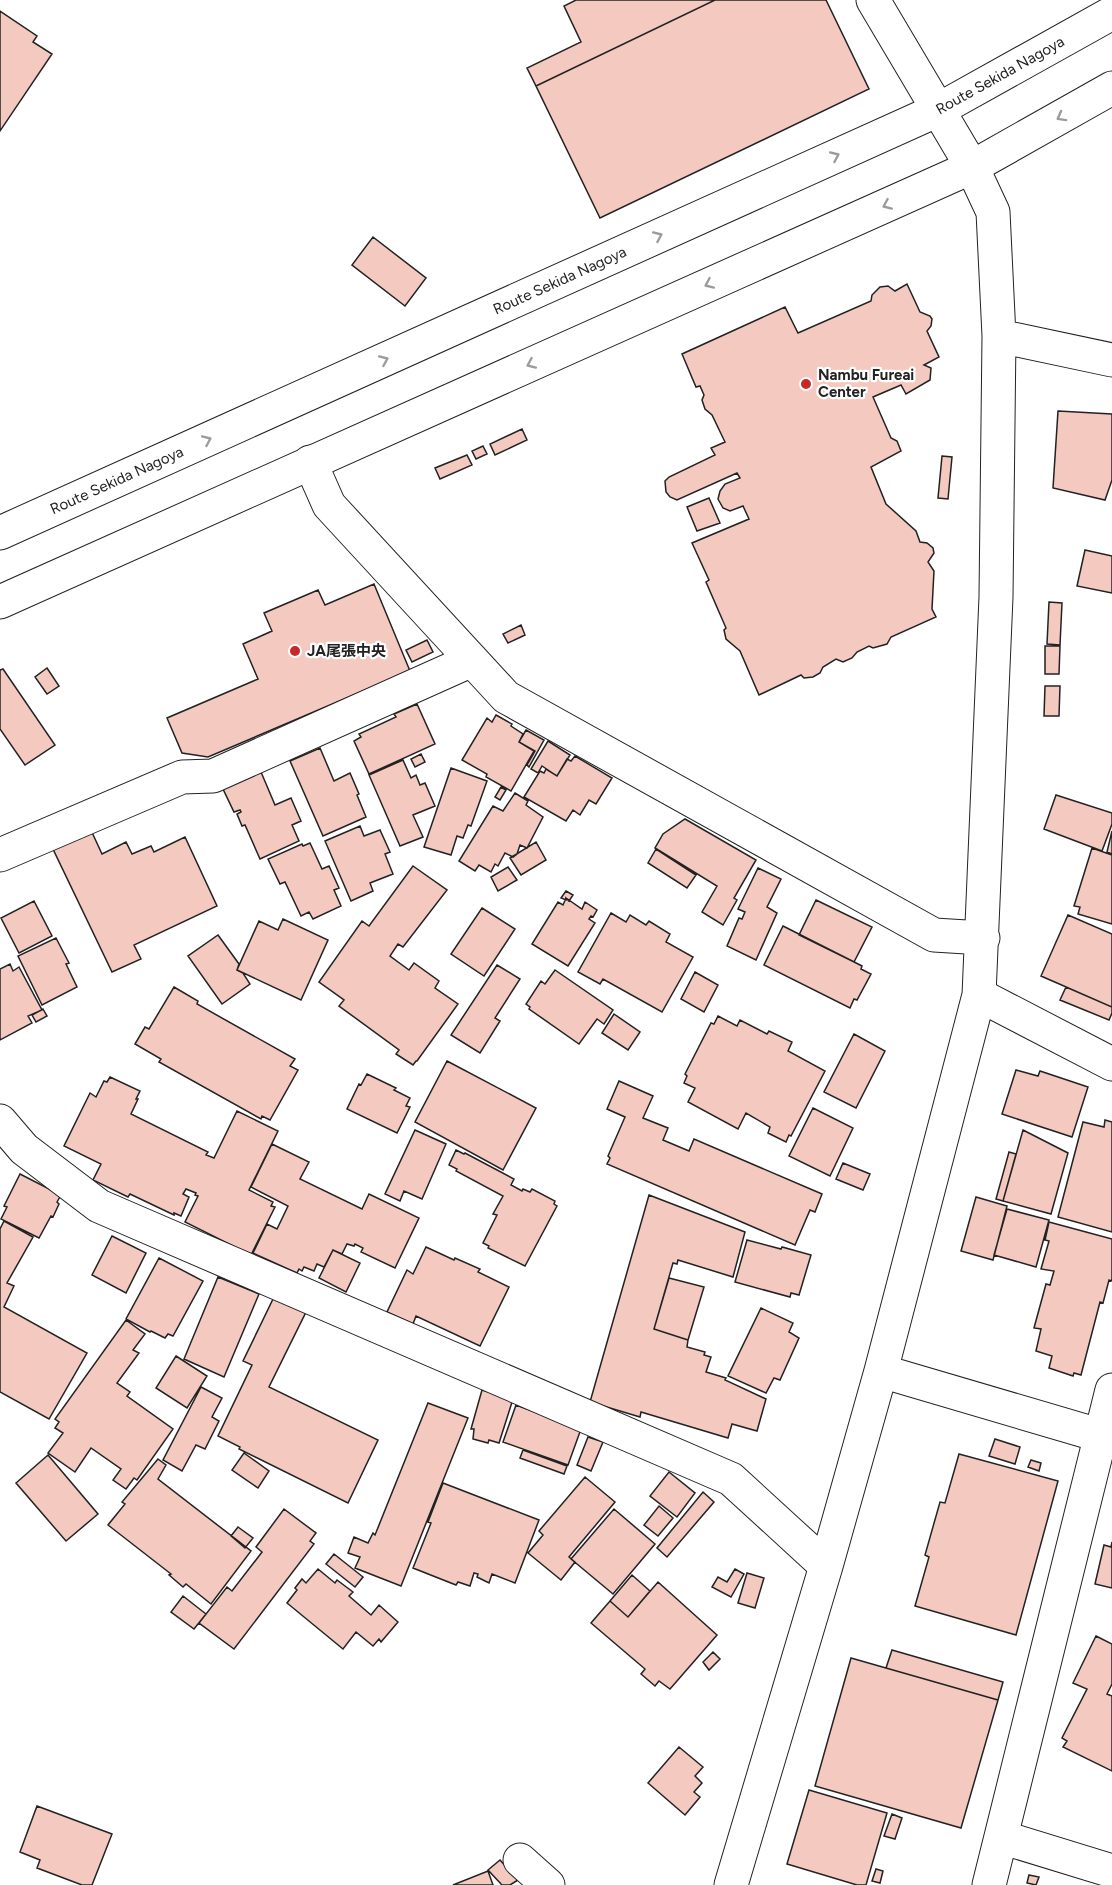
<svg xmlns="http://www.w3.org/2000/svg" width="1112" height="1885" font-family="Figtree,'Noto Sans JP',sans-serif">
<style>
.building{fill:#f3c9c0;stroke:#222;stroke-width:1.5}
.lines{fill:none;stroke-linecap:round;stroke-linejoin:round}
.minor-casing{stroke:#222;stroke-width:35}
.major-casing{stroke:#222;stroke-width:35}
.minor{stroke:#fff;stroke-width:33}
.major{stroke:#fff;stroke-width:33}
.oneway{stroke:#9c9c9c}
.poi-dot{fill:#c62828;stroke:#fff;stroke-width:2}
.labels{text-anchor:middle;stroke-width:4.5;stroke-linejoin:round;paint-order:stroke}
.street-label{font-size:15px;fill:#222;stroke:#fff}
.poi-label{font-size:15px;font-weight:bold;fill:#222;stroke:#fff;text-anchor:start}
</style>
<rect width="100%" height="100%" fill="#fff"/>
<path class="building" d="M576,0H715L536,86L527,68L581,42L564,6Z
M715,0H826L869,89L600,218L536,86Z
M0,11L37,36L33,42L52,54L0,131Z
M373,237L426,278L405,306L352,265Z
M907,284L920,312L930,316L932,319L931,326L927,331L939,357L924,365L931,368L930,380L906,394L901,385L873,397L891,438L897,441L901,451L871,467L886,504L916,531L920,542L927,543L933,548L934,553L928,562L934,571L932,609L936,617L891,637L887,644L873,648L869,646L857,652L852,658L843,662L836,659L823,667L820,673L813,677L804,678L801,675L759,695L740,651L726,639L724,630L726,628L706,582L709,580L692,543L749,519L743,506L730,511L723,508L718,499L720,491L725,484L740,478L737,473L677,500L670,497L666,492L665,481L669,477L715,455L711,448L725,442L712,415L705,409L702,400L704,395L700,386L696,387L682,354L785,307L798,333L871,301L872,295L880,287L888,286L895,291Z
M1058,411L1112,414V480L1105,500L1053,488Z
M522,429L527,440L495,455L490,444Z
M483,446L487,454L476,459L472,451Z
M467,455L472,465L440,479L435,468Z
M942,456L952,457L948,499L938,498Z
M709,498L720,523L697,531L687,507Z
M1085,550L1112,556V593L1077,586Z
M374,584L410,671L208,757L182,753L167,718L258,679L243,644L272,631L264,613L318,590L325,605Z
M1049,602L1062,603L1060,645L1047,644Z
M521,625L525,635L508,643L503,634Z
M427,640L433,652L412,662L406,650Z
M1045,646H1060L1059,674H1045Z
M47,668L59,686L47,694L35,677Z
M3,669L55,745L25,765L0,729V670Z
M1045,686H1060L1059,716H1044Z
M417,704L435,744L369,774L354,741L361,737L359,734L396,717L394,714Z
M496,715L512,724L511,726L523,734L519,742L534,751L511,791L486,777L487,774L462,760L487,718L492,722Z
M526,730L544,740L529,767L527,765L535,751L519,742Z
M548,741L570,755L557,776L542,766L538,773L531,769Z
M320,748L334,781L350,773L359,794L357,795L366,817L323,836L290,761Z
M421,754L425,762L415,767L411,759Z
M575,756L612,778L596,804L589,800L580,815L573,810L566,821L524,797L540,771L544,773L546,769L557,776L567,759L571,761Z
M403,760L411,778L416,775L420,785L425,783L435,806L413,815L423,837L400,846L369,775Z
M451,768L487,781L471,826L468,825L463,838L457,836L451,855L424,847Z
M261,772L275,805L291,798L301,821L292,825L299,841L260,859L245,825L242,826L237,814L241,812L240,810L234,812L223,789Z
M501,787L506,790L500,800L495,797Z
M515,793L528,801L526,805L543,817L527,848L520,845L517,854L513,857L505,853L498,866L495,864L491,872L479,865L475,871L459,861L493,806L503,811Z
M1056,795L1112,813V824L1102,851L1044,829Z
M685,819L756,860L734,898L737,900L723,925L702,912L717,886L655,848L663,834Z
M360,826L364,836L380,830L390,852L385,854L393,874L370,883L373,891L351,901L325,841Z
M90,828L102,854L126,842L132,854L151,846L154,852L185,837L217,906L134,945L141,959L112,972L52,847Z
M1112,831V854L1107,852Z
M536,842L546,860L521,875L510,858Z
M310,843L322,869L329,866L339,888L334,890L341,906L313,919L309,912L301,916L285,882L280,884L268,859L302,844L303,846Z
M1092,848L1112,855V924L1078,914L1080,907L1074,906Z
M656,849L696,875L687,888L648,863Z
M413,866L447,890L403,947L398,944L390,956L409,970L414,963L439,981L435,988L458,1004L417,1061H416L413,1065L396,1054L399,1050L339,1006L344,1000L319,982L362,921L369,926Z
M508,867L517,880L498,891L491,877Z
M758,868L781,879L767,907L777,913L756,960L727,946L739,918L742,919L745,912L738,909Z
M566,891L573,895L569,901L566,898V900L561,898Z
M566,898L582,909L585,902L597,910L593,917L591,916L589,919L595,923L568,966L532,944L558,902L563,905Z
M816,900L872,927L854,962L799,935Z
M34,901L52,936L19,953L1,918Z
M482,908L515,929L484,976L451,954Z
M611,913L626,922L630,915L646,925L649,921L670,934L666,942L693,957L662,1012L603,979L600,984L578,972Z
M1068,915L1112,934V1007L1041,976Z
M283,919L328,940L301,1000L237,970L259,921L278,930Z
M783,926L862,966L861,969L871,974L857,1000L854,999L850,1008L764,965Z
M218,935L239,964L237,970L243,973L250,984L222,1004L188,956Z
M56,938L69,963L66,964L77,987L42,1005L18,956Z
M10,964L13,971L19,967L42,1010L28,1016L32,1023L0,1040V969Z
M497,965L520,979L495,1018L500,1021L480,1053L451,1035Z
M555,970L613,1010L604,1024L597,1019L579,1044L529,1009L530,1007L526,1004L541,981L545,984Z
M695,972L718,985L704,1012L681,999Z
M174,987L198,1001L197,1004L295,1059L290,1066L298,1070L270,1120L262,1116L261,1119L159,1062L161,1059L135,1044L145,1027L149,1029Z
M1066,987L1112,1007V1013L1109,1020L1060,1000Z
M43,1009L47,1016L36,1022L32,1015Z
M614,1014L640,1032L628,1050L602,1033Z
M718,1016L737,1026L740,1020L767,1034L769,1031L792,1042L788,1051L825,1071L791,1136L789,1135L786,1142L768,1133L770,1127L746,1113L738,1129L688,1102L695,1088L684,1083L687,1076L685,1074L711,1023L714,1024Z
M854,1034L885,1051L856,1108L824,1092Z
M447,1061L536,1108L503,1170L415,1122Z
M1016,1070L1038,1076L1040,1071L1088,1087L1072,1137L1002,1114Z
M367,1074L396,1088L394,1090L410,1098L406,1106L410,1107L397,1133L347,1109L359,1084L361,1085Z
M110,1077L140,1091L136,1099H138L131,1114L208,1152L206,1155L214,1158L237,1111L278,1131L249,1190L273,1202L271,1206L275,1207L251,1255L185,1222L198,1196L195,1195L196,1193L186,1189L183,1194L189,1197L181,1216L174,1213V1215L130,1194L128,1197L93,1180L101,1164L64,1146L90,1093L96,1097L104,1081L107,1082Z
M619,1081L653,1096L643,1118L668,1128L663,1140L689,1151L694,1139L822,1194L815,1212L810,1210L795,1245L607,1164L610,1158L608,1156L625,1117L607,1109Z
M813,1108L853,1128L830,1176L789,1156Z
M1105,1120L1112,1122V1232L1058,1217L1083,1122L1104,1127Z
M415,1130L446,1144L422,1199L404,1191L400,1201L385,1194Z
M1023,1130L1068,1153L1051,1214L1003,1201Z
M272,1144L309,1162L300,1179L362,1209L369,1194L419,1218L395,1268L361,1252L363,1248L355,1244L354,1246L347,1244L342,1254L333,1250L324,1267L317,1264L314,1271L304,1267L302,1271L299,1269L297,1273L253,1253L267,1224L277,1229L288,1206L251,1187Z
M456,1150L464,1154L465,1153L514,1179L511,1185L522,1191L523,1189L530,1192L532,1189L555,1201L554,1204L557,1206L525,1266L488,1248L489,1246L483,1243L497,1215L493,1214L503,1196L456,1171L457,1169L449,1165Z
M1009,1152L1016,1154L1003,1201L996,1199Z
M843,1163L870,1174L863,1190L836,1179Z
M20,1174L61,1195L57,1202L59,1204L53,1217L51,1216L39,1238L1,1219L7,1207L4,1206Z
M649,1195L745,1232L733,1277L678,1260L677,1264L673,1263L654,1329L688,1340L687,1347L705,1352L704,1355L711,1357L706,1372L726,1378L725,1380L766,1399L757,1431L732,1424L728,1438L641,1412L640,1417L590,1402Z
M976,1197L1007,1206L993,1260L961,1251Z
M1007,1209L1049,1220L1036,1267L994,1255Z
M4,1221L33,1237L7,1283L14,1286L4,1307L87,1353L49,1419L0,1392V1229Z
M1049,1222L1112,1239V1279L1111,1281L1109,1280L1103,1303L1100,1302L1081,1375L1074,1373L1073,1376L1049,1368L1052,1356L1036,1351L1041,1329L1034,1328L1046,1284L1050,1285L1054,1271L1041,1269L1049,1241L1045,1240Z
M112,1236L146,1253L126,1293L92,1275Z
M747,1240L781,1249L782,1247L811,1255L799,1295L791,1293L790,1297L735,1282Z
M426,1247L454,1260L455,1258L480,1269L478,1272L509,1287L480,1346L416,1316L413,1324L387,1312L407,1270L413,1274Z
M333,1250L360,1263L346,1292L319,1278Z
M159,1258L203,1281L173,1336L168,1334L165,1338L151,1331L150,1332L126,1319Z
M218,1277L259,1294L224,1377L184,1359Z
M669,1278L704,1287L688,1340L654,1329Z
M274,1297L306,1312L269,1387L378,1440L348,1503L239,1449L240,1447L218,1436L252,1365L243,1361Z
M761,1308L793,1323L789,1332L799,1338L780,1380L774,1378L766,1393L728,1376Z
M126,1320L145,1334L133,1350L139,1353L117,1383L130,1392L127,1396L173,1429L137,1480L134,1478L126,1489L113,1480L121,1469L91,1448L75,1472L48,1453L63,1433L55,1428L59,1422L55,1419Z
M176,1356L207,1376L187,1408L156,1388Z
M201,1387L222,1398L212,1417L219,1421L205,1449L196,1445L182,1471L163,1460Z
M482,1390L513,1399L499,1443L489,1440L488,1443L473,1439L474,1429H471Z
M428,1403L468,1418L401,1586L355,1568L360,1557L348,1553L354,1537L368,1543L373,1533L375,1535Z
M516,1405L581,1429L568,1465L503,1442Z
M588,1437L603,1442L591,1471L577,1465Z
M995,1439L1020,1447L1015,1464L989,1456Z
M523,1450L567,1466L564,1474L520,1458Z
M244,1453L269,1471L258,1488L232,1470Z
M959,1454L1058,1481L1016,1635L915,1606L929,1557L925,1555L940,1502L945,1503Z
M48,1455L98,1514L66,1541L16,1483Z
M158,1459L166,1465L158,1479L251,1551L211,1604L186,1584L183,1587L169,1575L171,1574L108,1525L125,1504L122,1502Z
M1031,1460L1041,1463L1039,1471L1028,1467Z
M669,1472L695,1493L677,1517L650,1496Z
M585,1477L615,1502L569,1557L575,1562L561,1580L528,1553L543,1535L539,1531Z
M443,1483L539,1520L515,1583L492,1574L489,1583L477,1577L478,1574L474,1573L470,1586L458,1582L456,1585L413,1568L431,1523L428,1522Z
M703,1492L714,1502L667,1557L657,1548Z
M659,1506L673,1518L658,1536L644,1525Z
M284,1509L316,1533L310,1541L314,1544L234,1649L199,1623L227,1587L232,1591L262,1552L256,1547Z
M614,1509L655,1544L613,1594L571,1559Z
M238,1527L253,1538L245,1548L231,1536Z
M1112,1542V1588L1095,1584L1104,1545L1111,1547Z
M334,1554L363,1577L355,1587L326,1564Z
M318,1569L335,1583L337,1580L353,1592L349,1596L371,1615L379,1605L398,1622L381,1642L379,1639L373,1646L356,1632L343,1649L287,1603L297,1590L295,1588L302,1579L306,1583Z
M735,1569L744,1574L731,1597L712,1587L718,1577L727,1582Z
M747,1573L764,1578L755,1608L738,1603Z
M632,1575L650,1591L628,1617L610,1601Z
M658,1582L717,1635L670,1689L659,1681L655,1686L641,1674L645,1669L591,1623L610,1601L628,1617Z
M183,1596L206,1614L194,1629L171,1612Z
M1096,1636L1112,1644V1684L1107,1694L1112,1696V1771L1063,1747L1067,1741L1062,1738L1087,1689L1073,1683Z
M892,1650L1003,1682L998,1700L886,1668Z
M713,1652L720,1659L709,1670L703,1662Z
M851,1658L998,1700L961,1828L815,1786Z
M679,1747L703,1767L695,1776L702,1783L694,1792L700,1797L685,1815L648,1783Z
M809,1790L887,1813L866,1885H857L787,1864Z
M37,1806L112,1834L92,1885H82L37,1868L40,1860L20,1852Z
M892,1814L902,1818L895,1839L884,1836Z
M500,1860L518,1880L510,1885H502L488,1870Z
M876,1869L883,1871L880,1883L872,1881Z
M488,1871L493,1885H453Z
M1029,1875L1039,1877L1036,1885L1027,1883Z"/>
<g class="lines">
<defs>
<path id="minor" d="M999,336L1112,360
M310,462L329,505L506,697L934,935L983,938
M0,855L182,777L213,776L472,660
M979,995L1112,1064
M0,1121L24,1149L99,1206L731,1479L826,1566
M881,1371L1112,1439
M1001,1837L1112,1871
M520,1860L548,1885
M731,1885L826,1566L881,1371L979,995L996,597L999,336L993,212L972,167L873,0
M989,1885L1112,1390"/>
<g id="major">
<path id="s1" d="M0,533L938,110L1112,13"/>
<path d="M0,602L972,167L1112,88"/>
</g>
</defs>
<use href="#minor" class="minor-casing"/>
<use href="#major" class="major-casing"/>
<use href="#minor" class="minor"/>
<use href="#major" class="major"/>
</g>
<defs><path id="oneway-chevron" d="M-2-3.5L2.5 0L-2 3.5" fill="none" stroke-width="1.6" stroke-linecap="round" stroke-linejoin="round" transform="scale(1.5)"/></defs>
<g class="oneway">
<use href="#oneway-chevron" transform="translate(1061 117) rotate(151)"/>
<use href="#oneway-chevron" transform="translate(835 156) rotate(-24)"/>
<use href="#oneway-chevron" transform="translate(887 205) rotate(156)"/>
<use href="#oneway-chevron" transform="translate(658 236) rotate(-24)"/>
<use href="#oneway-chevron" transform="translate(709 284) rotate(156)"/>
<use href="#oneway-chevron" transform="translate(384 360) rotate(-24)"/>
<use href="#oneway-chevron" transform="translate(531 364) rotate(156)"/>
<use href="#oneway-chevron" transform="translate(207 440) rotate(-24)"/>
</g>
<g class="poi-dot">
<circle cx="806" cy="384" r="6"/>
<circle cx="295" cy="651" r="6"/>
</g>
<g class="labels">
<g class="street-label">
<text dy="5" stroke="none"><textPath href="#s1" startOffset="1100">Route Sekida Nagoya</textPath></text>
<text dy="5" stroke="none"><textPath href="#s1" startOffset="614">Route Sekida Nagoya</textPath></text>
<text dy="5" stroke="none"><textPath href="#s1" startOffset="128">Route Sekida Nagoya</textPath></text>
</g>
<g class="poi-label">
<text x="818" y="380">Nambu Fureai<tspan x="818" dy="17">Center</tspan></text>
<text x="307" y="656">JA尾張中央</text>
</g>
</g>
</svg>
